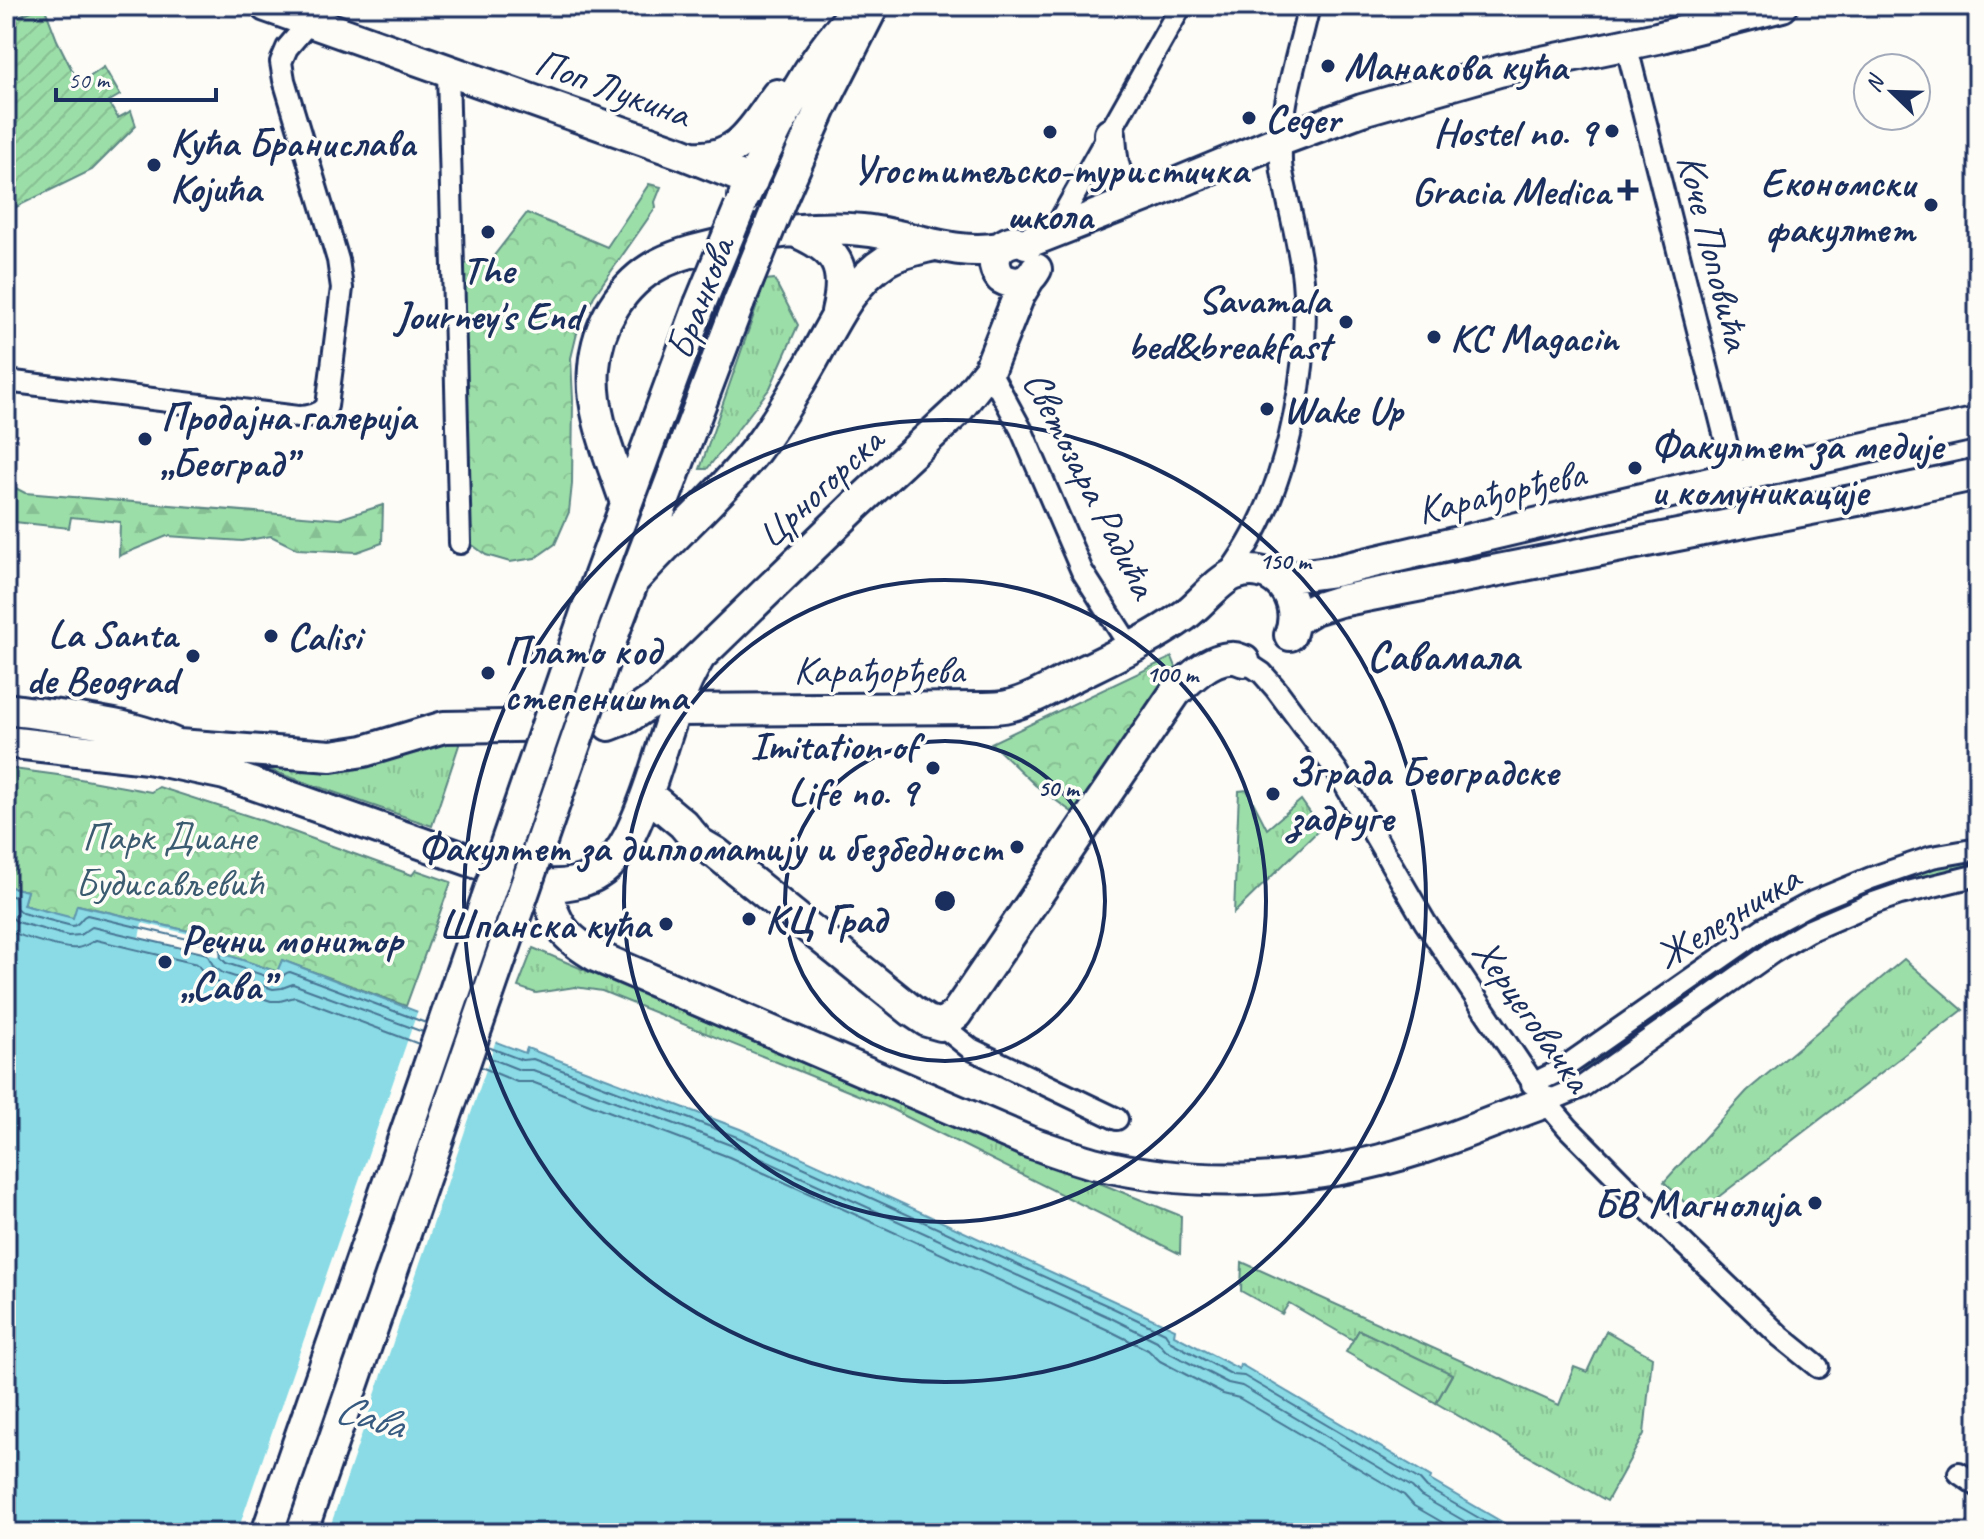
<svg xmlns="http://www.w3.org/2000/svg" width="1984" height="1539" font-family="Caveat,sans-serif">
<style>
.grass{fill:url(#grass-tufts);stroke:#5c8683;stroke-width:2}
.forest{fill:url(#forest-firs);stroke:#5c8683;stroke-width:2}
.park{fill:url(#park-crowns);stroke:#5c8683;stroke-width:2}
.garden{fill:url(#garden-furrows);stroke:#5c8683;stroke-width:2}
.water{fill:#8adbe5;stroke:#5e96af;stroke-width:2}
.pier{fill:#fdfcf7}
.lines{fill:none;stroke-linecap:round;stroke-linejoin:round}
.shore{stroke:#477494;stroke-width:2}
.street-casing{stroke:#1b2f5e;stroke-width:26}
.secondary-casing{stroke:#1b2f5e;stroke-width:36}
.street{stroke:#fdfcf7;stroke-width:20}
.secondary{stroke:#fdfcf7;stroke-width:30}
.secondary-bridge-casing{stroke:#1b2f5e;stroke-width:36;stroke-linecap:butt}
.secondary-bridge{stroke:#fdfcf7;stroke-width:30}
.ring{fill:none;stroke:#1b2f5e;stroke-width:4}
.poi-dot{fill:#1b2f5e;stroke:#fdfcf7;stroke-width:3}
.labels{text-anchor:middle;stroke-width:7;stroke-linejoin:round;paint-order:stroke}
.poi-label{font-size:40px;font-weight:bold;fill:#1b2f5e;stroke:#fdfcf7;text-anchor:start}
.street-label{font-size:40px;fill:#1b2f5e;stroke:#fdfcf7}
.park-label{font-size:40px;fill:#3b5b70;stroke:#fdfcf7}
.neighbourhood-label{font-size:42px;font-weight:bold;fill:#1b2f5e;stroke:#fdfcf7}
.water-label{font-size:42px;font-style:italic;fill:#375a80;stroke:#fdfcf7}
.centre{fill:#1b2f5e;stroke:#fdfcf7;stroke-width:4}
.ring-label{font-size:24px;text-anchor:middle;font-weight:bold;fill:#1b2f5e;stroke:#fdfcf7;stroke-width:7;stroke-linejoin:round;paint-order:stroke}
</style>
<defs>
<pattern id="grass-tufts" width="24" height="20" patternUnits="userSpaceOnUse" patternTransform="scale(2)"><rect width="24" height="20" fill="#9cdea8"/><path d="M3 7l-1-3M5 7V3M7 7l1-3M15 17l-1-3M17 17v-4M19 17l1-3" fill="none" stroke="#86bf93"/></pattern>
<pattern id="forest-firs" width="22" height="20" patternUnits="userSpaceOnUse" patternTransform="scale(2)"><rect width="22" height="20" fill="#9cdea8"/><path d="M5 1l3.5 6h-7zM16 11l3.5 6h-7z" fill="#86bf93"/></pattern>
<pattern id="park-crowns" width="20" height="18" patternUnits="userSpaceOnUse" patternTransform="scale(2)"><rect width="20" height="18" fill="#9cdea8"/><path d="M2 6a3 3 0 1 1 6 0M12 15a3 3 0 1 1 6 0" fill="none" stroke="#86bf93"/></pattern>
<pattern id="garden-furrows" width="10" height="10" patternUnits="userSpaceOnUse" patternTransform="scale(2)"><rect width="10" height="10" fill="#9cdea8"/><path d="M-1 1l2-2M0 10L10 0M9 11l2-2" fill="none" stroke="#86bf93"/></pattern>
</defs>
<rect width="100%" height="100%" fill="#fdfcf7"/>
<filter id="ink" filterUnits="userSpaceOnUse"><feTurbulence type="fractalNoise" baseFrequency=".0125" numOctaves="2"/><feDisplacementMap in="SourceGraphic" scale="16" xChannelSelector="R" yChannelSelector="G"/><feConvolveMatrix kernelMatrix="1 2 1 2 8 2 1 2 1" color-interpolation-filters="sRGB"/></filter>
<g filter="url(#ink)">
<path class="grass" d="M774,279L798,325L770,388L707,469H700L766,280Z
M461,739L432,826L249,763C284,766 322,772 357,768C393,763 425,742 461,739Z
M1247,790L1267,829L1301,800L1321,828L1234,913L1239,791Z
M1978,857V868L1881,894L1586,1074L1581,1066L1712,972L1810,910L1904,875Z
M533,948L803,1063L1181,1216L1180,1254L885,1106L602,991L575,987L536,993L518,987Z
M1904,959L1963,1010L1696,1214L1664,1182L1747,1091Z
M1242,1262L1559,1405L1574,1367L1587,1372L1606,1331L1652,1357L1644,1434L1607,1501L1436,1403L1452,1375L1359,1330L1353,1340L1289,1303L1282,1314L1241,1291Z"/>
<path class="forest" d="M6,483L25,493L339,519L383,505L382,543L357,552L297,549L271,536L242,541L167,536L119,556L120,522L71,517L69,528L6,521Z"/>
<path class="park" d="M649,184L661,187L655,202L656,207L594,296L578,329L571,358L573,400L572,484L569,512L555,544L535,558L510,562L486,555L467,541L459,269L467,263L489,262L527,213L607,247Z
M1172,657L1176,667L1172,680L1076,815L1035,785L991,743Z
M6,768L58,775L151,792L159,787L258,819L412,875L416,870L451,882L406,1006L282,960L278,972L227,955L231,941L78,905L74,919L23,905L27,891L6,886Z
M1359,1330L1452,1374L1436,1403L1346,1352Z"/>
<path class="garden" d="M44,6L57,40L79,84L104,67L120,95L108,102L118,118L131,111L136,126L92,170L6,212V21Z"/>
<path class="water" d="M6,886L27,891L23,905L73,918L77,905L231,941L228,955L277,972L282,960L525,1053L527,1048L740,1129L1175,1329L1174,1335L1239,1369L1240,1364L1431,1477L1430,1480L1521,1533H6Z"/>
<path class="pier" d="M142,923L223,942L219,957L139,938Z
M419,1007L497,1037L328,1533H237Z"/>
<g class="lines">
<path class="shore" d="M6,894L15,897L16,908L22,913L72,926C81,925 80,917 87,915L217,946L220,949L221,958L226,963L275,979C282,980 284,972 290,972L426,1023
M6,908L10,916L17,922L68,936L80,935L92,927L207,954L214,967L223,973L273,989L282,988L293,984L423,1032
M6,929C18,936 64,950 77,948C84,947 90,943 96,940L197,964L207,977L220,984L271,1001H280L295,997L419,1044
M488,1047L522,1060L533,1059L737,1137L1115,1309L1165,1333L1171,1342L1233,1375L1244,1376L1420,1480L1427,1488L1505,1533
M485,1056L520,1070H533L733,1146L1111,1318L1157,1341L1166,1351L1228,1383L1242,1386L1412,1487L1421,1496L1485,1533
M481,1067L517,1082H532L729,1157L1106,1329L1148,1350L1160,1361L1223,1394L1239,1398L1404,1495L1414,1506L1461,1533"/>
<defs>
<path id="street" d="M1626,44L1735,477
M448,71L460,543
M1054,231L1181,6
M989,370L1021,429L1082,571L1131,648
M6,381L298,417C310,417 320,415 327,406L342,288L338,260L284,80L281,62L287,48L323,6
M1225,579C1233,567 1241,556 1248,544C1290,473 1311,361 1303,280C1300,250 1292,220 1286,191C1284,181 1281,171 1281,161C1279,110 1298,55 1309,6
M1244,661L1262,673L1276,689L1337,771L1425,922L1546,1102L1568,1128L1656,1217L1781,1337L1818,1367
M941,1025L971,1049L1117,1119
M1532,1084L1559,1071L1764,928L1813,902L1871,878L1932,857L1978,849
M1546,1102L1582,1087L1773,952L1808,931L1871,904L1900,894L1978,875
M1959,1473L1978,1486"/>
<path id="secondary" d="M266,6L681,153L752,181
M1110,134C1112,169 1112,187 1151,194
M693,157C739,160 754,127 777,95
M744,197C776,129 807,58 862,6
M781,199L821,108L871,10
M794,231C837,249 848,266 837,312
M1014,241C995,245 989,262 1001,278C1015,286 1028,284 1036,269
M1026,243L1151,194L1281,140L1362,110L1499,71L1657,38L1782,6
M626,503C612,460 590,414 594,368C597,325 621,284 659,264C683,252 709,247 735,241C776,231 820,226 862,230C908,234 954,257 1000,248
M1275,579L1335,571L1735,477L1978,423
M633,581C672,536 718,498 755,451C776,424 794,393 811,363C832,326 850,283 887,260C901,252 918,249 934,245
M586,613L700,304
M1294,621L1314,609L1340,601L1857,500L1978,474
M616,626L739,302
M6,709C68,718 142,722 196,755
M675,710L984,708C992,708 1001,708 1008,706C1030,701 1051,688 1070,678C1108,659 1149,641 1184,616C1200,605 1218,580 1235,574C1274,560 1304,599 1290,635
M609,725L627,718L658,697L855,506L956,412L989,370L1019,295L1028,280
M6,742L148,758L225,774L534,883C559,889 591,883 609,865C625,849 634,827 642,807C662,758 671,704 699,658
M178,745L331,756L364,751L444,727L573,725
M647,794L683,824L699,843L716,853L912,1011L927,1021L941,1025L956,1014L1175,693C1189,679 1210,658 1231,658C1236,657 1240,660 1244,661
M545,886C555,925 563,937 598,957L1029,1142C1050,1149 1071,1157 1093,1163C1201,1190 1313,1183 1419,1149C1462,1135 1503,1117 1546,1102
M301,1533L410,1219"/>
</defs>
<use href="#street" class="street-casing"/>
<use href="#secondary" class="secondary-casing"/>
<use href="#street" class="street"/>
<use href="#secondary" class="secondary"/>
<defs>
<path id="secondary-bridge" d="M739,302L781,199
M700,304L740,207
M410,1219L616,626
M267,1533L586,613"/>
</defs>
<use href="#secondary-bridge" class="secondary-bridge-casing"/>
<use href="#secondary-bridge" class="secondary-bridge"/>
</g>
</g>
<g class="ring">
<circle cx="945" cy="901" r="160"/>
<circle cx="945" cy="901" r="321"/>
<circle cx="945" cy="901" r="481"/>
</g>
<g class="poi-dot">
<circle cx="1328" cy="66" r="8"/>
<circle cx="1249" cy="118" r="8"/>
<circle cx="1612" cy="131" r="8"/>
<circle cx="1050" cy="132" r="8"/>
<circle cx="154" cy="165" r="8"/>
<path d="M1624 178h8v8h8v8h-8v8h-8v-8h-8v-8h8z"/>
<circle cx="1931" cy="205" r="8"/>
<circle cx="488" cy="232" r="8"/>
<circle cx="1346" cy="322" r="8"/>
<circle cx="1434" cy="337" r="8"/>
<circle cx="1267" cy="409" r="8"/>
<circle cx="145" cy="439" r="8"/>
<circle cx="1635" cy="468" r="8"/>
<circle cx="271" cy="636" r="8"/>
<circle cx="193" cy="656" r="8"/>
<circle cx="488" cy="673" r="8"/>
<circle cx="933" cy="768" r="8"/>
<circle cx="1273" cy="794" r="8"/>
<circle cx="1017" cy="847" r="8"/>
<circle cx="749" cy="919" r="8"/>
<circle cx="666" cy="924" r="8"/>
<circle cx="165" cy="962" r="8"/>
<circle cx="1815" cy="1203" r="8"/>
</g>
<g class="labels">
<g class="poi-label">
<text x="1344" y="80">Манакова кућа</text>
<text x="1265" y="132">Ceger</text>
<text x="1596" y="145" text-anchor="end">Hostel no. 9</text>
<text x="170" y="156">Кућа Бранислава<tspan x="170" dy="46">Којића</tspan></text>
<text x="1050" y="183" text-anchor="middle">Угоститељско-туристичка<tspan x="1050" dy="46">школа</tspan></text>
<text x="1915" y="196" text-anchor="end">Економски<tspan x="1915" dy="46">факултет</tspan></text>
<text x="1610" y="204" text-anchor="end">Gracia Medica</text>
<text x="488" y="283" text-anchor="middle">The<tspan x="488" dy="46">Journey's End</tspan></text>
<text x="1330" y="313" text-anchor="end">Savamala<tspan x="1330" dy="46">bed&amp;breakfast</tspan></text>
<text x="1450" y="351">KC Magacin</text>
<text x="1283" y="423">Wake Up</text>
<text x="161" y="430">Продајна галерија<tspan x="161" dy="46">„Београд”</tspan></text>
<text x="1651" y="459">Факултет за медије<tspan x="1651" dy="46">и комуникације</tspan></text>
<text x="177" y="647" text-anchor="end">La Santa<tspan x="177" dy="46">de Beograd</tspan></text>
<text x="287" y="650">Calisi</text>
<text x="504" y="664">Плато код<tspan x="504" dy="46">степеништа</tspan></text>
<text x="917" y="759" text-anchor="end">Imitation of<tspan x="917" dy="46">Life no. 9</tspan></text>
<text x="1289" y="785">Зграда Београдске<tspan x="1289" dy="46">задруге</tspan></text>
<text x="1001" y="861" text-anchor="end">Факултет за дипломатију и безбедност</text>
<text x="765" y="933">КЦ Град</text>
<text x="650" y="938" text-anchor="end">Шпанска кућа</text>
<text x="181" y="953">Речни монитор<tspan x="181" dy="46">„Сава”</tspan></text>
<text x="1799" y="1217" text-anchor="end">БВ Магнолија</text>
</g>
<g class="street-label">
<text transform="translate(613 87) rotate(20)" y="14">Поп Лукина</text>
<text transform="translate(1715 252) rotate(76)" y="14">Коче Поповића</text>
<text transform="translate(699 298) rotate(-69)" y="14">Бранкова</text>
<text transform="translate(1091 484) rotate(63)" y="14">Светозара Радића</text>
<text transform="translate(819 487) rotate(-43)" y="14">Црногорска</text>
<text transform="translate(1501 491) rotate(-13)" y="14">Карађорђева</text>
<text x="879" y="683">Карађорђева</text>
<text transform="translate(1727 916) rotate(-32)" y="14">Железничка</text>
<text transform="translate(1533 1015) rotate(55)" y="14">Херцеговачка</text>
</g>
<g class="park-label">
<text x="169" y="850">Парк Диане<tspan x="169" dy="46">Будисављевић</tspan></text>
</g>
<g class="neighbourhood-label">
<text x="1443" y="670">Савамала</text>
</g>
<g class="water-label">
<text transform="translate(370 1415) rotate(16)" y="15">Сава</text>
</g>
</g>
<circle cx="945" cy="901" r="12" class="centre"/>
<g class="ring-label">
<text x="1285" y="569">150 m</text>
<text x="1172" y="682">100 m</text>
<text x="1058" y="796">50 m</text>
</g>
<rect width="1984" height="1539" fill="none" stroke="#fdfcf7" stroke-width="32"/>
<rect x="16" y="16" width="1952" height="1507" fill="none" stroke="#1b2f5e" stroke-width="3" filter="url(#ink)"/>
<g transform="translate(1892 92) rotate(293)"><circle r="38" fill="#fdfcf7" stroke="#a3aaba" stroke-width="2"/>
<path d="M0-6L14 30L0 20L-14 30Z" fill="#1b2f5e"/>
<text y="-12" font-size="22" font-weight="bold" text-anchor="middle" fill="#1b2f5e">N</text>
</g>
<path d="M56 88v12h160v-12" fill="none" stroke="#1b2f5e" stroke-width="4"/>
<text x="68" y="88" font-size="24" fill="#1b2f5e" stroke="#fdfcf7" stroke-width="6" paint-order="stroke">50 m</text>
</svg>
